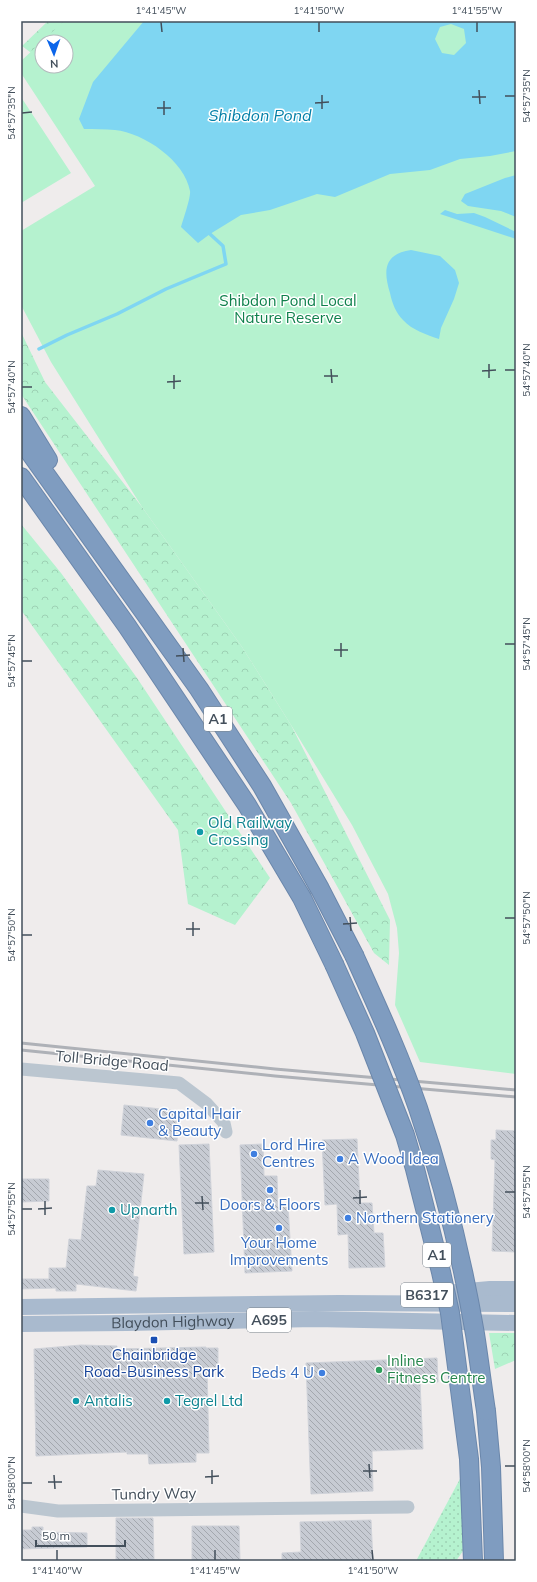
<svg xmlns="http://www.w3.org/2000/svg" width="537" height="1582" font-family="Mulish,sans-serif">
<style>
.grass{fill:url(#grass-dots)}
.forest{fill:url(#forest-crowns)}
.park{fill:#b5f2cf;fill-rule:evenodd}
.water{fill:#7fd6f2;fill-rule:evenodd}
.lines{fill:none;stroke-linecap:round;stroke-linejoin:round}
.stream{stroke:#7fd6f2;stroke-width:3.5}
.building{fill:url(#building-back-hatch);stroke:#cfd2d9}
.highway-casing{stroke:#6b87ab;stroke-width:20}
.minor{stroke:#bbc6d0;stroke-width:13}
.major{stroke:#a9bace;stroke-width:16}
.highway{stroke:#7f9cc0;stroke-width:18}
.rail{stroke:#aeb1b7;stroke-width:3}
.highway-bridge-casing{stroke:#6b87ab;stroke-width:20;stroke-linecap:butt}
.highway-bridge{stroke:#7f9cc0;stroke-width:18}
.ticks{fill:none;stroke:#434f5b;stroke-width:1.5}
.culture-dot{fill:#0f9aa8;stroke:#fff;stroke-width:1.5}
.shop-dot{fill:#3f7fe0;stroke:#fff;stroke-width:1.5}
.transit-dot{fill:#1a4fb4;stroke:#fff;stroke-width:1.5}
.leisure-dot{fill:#2e9e5b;stroke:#fff;stroke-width:1.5}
.labels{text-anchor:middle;stroke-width:3;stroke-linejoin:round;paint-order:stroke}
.shield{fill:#fff;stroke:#7b848c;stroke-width:1}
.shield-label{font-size:14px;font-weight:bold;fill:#434f5b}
.park-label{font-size:15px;fill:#0f804c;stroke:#fff}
.culture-label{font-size:15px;fill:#0d838f;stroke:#fff;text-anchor:start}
.street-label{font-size:15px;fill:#434f5b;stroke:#fff}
.shop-label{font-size:15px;fill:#366cbe;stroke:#fff;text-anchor:start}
.transit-label{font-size:15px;fill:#164399;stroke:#fff}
.leisure-label{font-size:15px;fill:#27864d;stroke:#fff;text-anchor:start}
.water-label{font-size:16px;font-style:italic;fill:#037fa7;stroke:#fff}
.neatline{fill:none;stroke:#434f5b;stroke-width:1.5}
.ticks-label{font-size:10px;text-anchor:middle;fill:#434f5b}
</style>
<defs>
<pattern id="grass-dots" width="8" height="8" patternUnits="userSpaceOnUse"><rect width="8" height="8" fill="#b5f2cf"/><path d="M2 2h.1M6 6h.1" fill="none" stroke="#9dd1b4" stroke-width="1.8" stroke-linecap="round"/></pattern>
<pattern id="forest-crowns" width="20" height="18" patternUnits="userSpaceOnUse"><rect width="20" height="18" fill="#b5f2cf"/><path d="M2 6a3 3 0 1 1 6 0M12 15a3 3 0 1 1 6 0" fill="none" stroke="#9dd1b4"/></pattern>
<pattern id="building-back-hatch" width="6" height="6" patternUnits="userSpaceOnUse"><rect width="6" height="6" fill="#c7cbd3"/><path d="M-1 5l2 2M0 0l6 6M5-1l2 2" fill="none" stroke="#a3a7ae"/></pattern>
</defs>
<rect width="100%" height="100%" fill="#efecec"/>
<path class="grass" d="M461,1477L463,1551L456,1561H416Z"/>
<path class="forest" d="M48,21H82L42,42L38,58L22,46Z
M21,332L45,382L142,507L242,647L291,725L390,920L389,965L374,953L291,803L21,394Z
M21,524L61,573L137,678L270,878L235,925L188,904L178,830L21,610Z
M489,1333H516V1360L495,1369Z"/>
<path class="park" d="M64,21H516V1074L420,1062L395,1005L399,953L397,928L388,894L352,825L291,725L242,647L142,507L51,362L21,305V231L95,186L21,73V61ZM42,42H66V66H42Z
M21,97L71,173L21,203Z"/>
<path class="water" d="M144,21H516V151L490,156L460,159L430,170L390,174L335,197L317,194L270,210L241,215L210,234L198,243L181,227C183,220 191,197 190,191C185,161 144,133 115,130C105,129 94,129 84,129L79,119L93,82ZM451,24L464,29L466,43L454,55L442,53L435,39L440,27Z
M516,175V217L501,211L468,206L461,201L465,194L505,178Z
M445,210L457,214L474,213L485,217L516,232V239L440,214Z
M411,250L440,256L455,270L459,283L454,299L441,328L439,339C427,335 412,330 403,320C396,313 392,303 390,293C383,270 384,254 411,250Z"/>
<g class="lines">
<path class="stream" d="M39,349L67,335L117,314L166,289L226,264L223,246L210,234"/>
</g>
<path class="building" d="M124,1105L179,1111L177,1141L121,1135Z
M496,1130L516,1131V1252L492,1251L495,1160L491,1159V1140H496Z
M357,1139L360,1203H372L374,1233H383L385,1267L349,1268L348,1234L338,1235L337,1204L325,1205L322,1140Z
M209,1144L214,1252L184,1254L179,1145Z
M263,1144L264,1176H277L278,1207L288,1206L292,1271L245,1273L240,1145Z
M98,1170L144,1174L133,1276L138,1277L136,1291L76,1284V1291H56V1288L21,1289V1279H49V1268H66L69,1239L81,1240L87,1186H96Z
M21,1179H49V1201L21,1202Z
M81,1345L117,1346V1349L206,1347V1348H218V1368H207L209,1453H196V1462L149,1464L148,1454H127V1452L36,1456L34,1349Z
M437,1358L438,1382H420L423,1449L372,1451L373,1491L311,1494L306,1363Z
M116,1518H153L154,1561H116Z
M371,1520L373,1561H282V1553L301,1552L300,1522Z
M192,1526H239L240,1561H192Z
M32,1527H43V1532L87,1533V1547L21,1549V1530H32Z"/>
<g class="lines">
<defs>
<path id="highway" d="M21,416L48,460
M21,440L199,689L262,786L320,889L354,955
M21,477L127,626L247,805L302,898L334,964
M486,1411L491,1467L494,1561"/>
</defs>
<use href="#highway" class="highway-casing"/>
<path class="minor" d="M21,1069L179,1083L207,1104L224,1123L226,1132
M21,1506L58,1511L408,1507"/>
<g class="major">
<path d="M434,1294L490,1289H516"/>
<path d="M21,1307L339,1303L516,1304"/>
<path id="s1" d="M21,1324L127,1323L315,1319L516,1323"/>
</g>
<use href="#highway" class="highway"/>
<path class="rail" d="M21,1043L275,1069L516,1090
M21,1050L275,1076L516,1097"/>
<defs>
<path id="highway-bridge" d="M354,955C377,1006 400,1056 418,1108C443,1182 462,1257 475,1334C479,1359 482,1385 486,1411
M334,964L365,1033L405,1135L415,1169L441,1272L450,1313L469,1459L473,1561"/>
</defs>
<use href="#highway-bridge" class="highway-bridge-casing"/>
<use href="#highway-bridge" class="highway-bridge"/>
</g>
<path class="ticks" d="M161,22L162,32M319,22V32M477,22V32M479,90L480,104M322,95V109M505,96H515M472,97H486M164,101V115M315,103L329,102M157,108H171M22,113L32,112M489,364V378M331,369L332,383M505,370H515M482,371L496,370M174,375V389M324,376H338M167,382L181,381M22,387H32M341,643V657M505,644H515M183,648L184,662M334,650H348M176,656L190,655M22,661H32M350,917L351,931M505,918H515M193,922V936M343,924L357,923M186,929H200M22,935H32M360,1190V1204M505,1192H515M202,1196L203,1210M353,1198L367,1197M45,1201V1215M195,1203H209M22,1209H32M38,1209L52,1208M369,1464L370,1478M505,1466H515M212,1470V1484M363,1471H377M54,1475L55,1489M205,1477L219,1476M48,1482H62M22,1483H32M57,1550V1560M215,1550V1560M372,1550L373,1560"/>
<g class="culture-dot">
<circle cx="200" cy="832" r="4"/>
<circle cx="112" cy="1210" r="4"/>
<circle cx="76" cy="1401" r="4"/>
<circle cx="167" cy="1401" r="4"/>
</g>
<g class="shop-dot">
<circle cx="150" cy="1123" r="4"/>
<circle cx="254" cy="1154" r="4"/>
<circle cx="340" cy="1159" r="4"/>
<circle cx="270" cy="1190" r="4"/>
<circle cx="348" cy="1218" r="4"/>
<circle cx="279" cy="1228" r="4"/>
<circle cx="322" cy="1373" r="4"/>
</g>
<rect class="transit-dot" x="150" y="1336" width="8" height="8" rx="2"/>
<circle class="leisure-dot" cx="379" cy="1370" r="4"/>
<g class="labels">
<g class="shield">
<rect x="204" y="707" width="28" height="24" rx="3"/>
<rect x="423" y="1243" width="28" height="24" rx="3"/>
<rect x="401" y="1283" width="52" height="24" rx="3"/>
<rect x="247" y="1308" width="44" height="24" rx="3"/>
</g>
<g class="shield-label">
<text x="218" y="724">A1</text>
<text x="437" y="1260">A1</text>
<text x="427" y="1300">B6317</text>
<text x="269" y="1325">A695</text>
</g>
<g class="park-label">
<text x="288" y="306">Shibdon Pond Local<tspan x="288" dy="17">Nature Reserve</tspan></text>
</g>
<g class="culture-label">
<text x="208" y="828">Old Railway<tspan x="208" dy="17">Crossing</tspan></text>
<text x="120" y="1215">Upnarth</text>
<text x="84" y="1406">Antalis</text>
<text x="175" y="1406">Tegrel Ltd</text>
</g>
<g class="street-label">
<text transform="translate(112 1061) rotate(5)" y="5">Toll Bridge Road</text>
<text dy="5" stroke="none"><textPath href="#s1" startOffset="152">Blaydon Highway</textPath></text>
<text transform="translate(154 1494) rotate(-1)" y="5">Tundry Way</text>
</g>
<g class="shop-label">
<text x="158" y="1119">Capital Hair<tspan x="158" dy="17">&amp; Beauty</tspan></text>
<text x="262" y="1150">Lord Hire<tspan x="262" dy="17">Centres</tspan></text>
<text x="348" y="1164">A Wood Idea</text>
<text x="270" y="1210" text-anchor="middle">Doors &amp; Floors</text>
<text x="356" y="1223">Northern Stationery</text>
<text x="279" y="1248" text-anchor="middle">Your Home<tspan x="279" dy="17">Improvements</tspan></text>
<text x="314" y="1378" text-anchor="end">Beds 4 U</text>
</g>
<g class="transit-label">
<text x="154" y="1360">Chainbridge<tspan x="154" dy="17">Road-Business Park</tspan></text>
</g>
<g class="leisure-label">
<text x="387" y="1366">Inline<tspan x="387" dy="17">Fitness Centre</tspan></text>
</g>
<g class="water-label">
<text x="260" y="121">Shibdon Pond</text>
</g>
</g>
<rect width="537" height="1582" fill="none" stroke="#ffffff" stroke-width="44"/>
<g transform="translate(54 54) rotate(178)"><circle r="19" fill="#ffffff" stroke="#b4b9bd"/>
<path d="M0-3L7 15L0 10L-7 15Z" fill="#0b65ea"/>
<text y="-6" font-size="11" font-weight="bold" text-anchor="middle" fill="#434f5b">N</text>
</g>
<path d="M36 1540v6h89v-6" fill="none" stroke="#434f5b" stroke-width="2"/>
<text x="42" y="1540" font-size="12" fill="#434f5b" stroke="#ffffff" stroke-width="3" paint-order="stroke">50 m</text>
<rect x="22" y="22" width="493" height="1538" class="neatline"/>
<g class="ticks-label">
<text x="161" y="14">1°41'45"W</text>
<text x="319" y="14">1°41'50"W</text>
<text x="477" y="14">1°41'55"W</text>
<text transform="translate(526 96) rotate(-90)" y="4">54°57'35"N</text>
<text transform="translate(11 113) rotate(-90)" y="4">54°57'35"N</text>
<text transform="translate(526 370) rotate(-90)" y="4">54°57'40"N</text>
<text transform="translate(11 387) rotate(-90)" y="4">54°57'40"N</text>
<text transform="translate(526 644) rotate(-90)" y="4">54°57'45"N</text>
<text transform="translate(11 661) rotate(-90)" y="4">54°57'45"N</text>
<text transform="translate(526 918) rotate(-90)" y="4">54°57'50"N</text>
<text transform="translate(11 935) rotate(-90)" y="4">54°57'50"N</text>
<text transform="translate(526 1192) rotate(-90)" y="4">54°57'55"N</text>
<text transform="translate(11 1209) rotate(-90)" y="4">54°57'55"N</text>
<text transform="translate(526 1466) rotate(-90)" y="4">54°58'00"N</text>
<text transform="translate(11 1483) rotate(-90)" y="4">54°58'00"N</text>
<text x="57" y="1574">1°41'40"W</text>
<text x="215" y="1574">1°41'45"W</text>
<text x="373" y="1574">1°41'50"W</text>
</g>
</svg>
